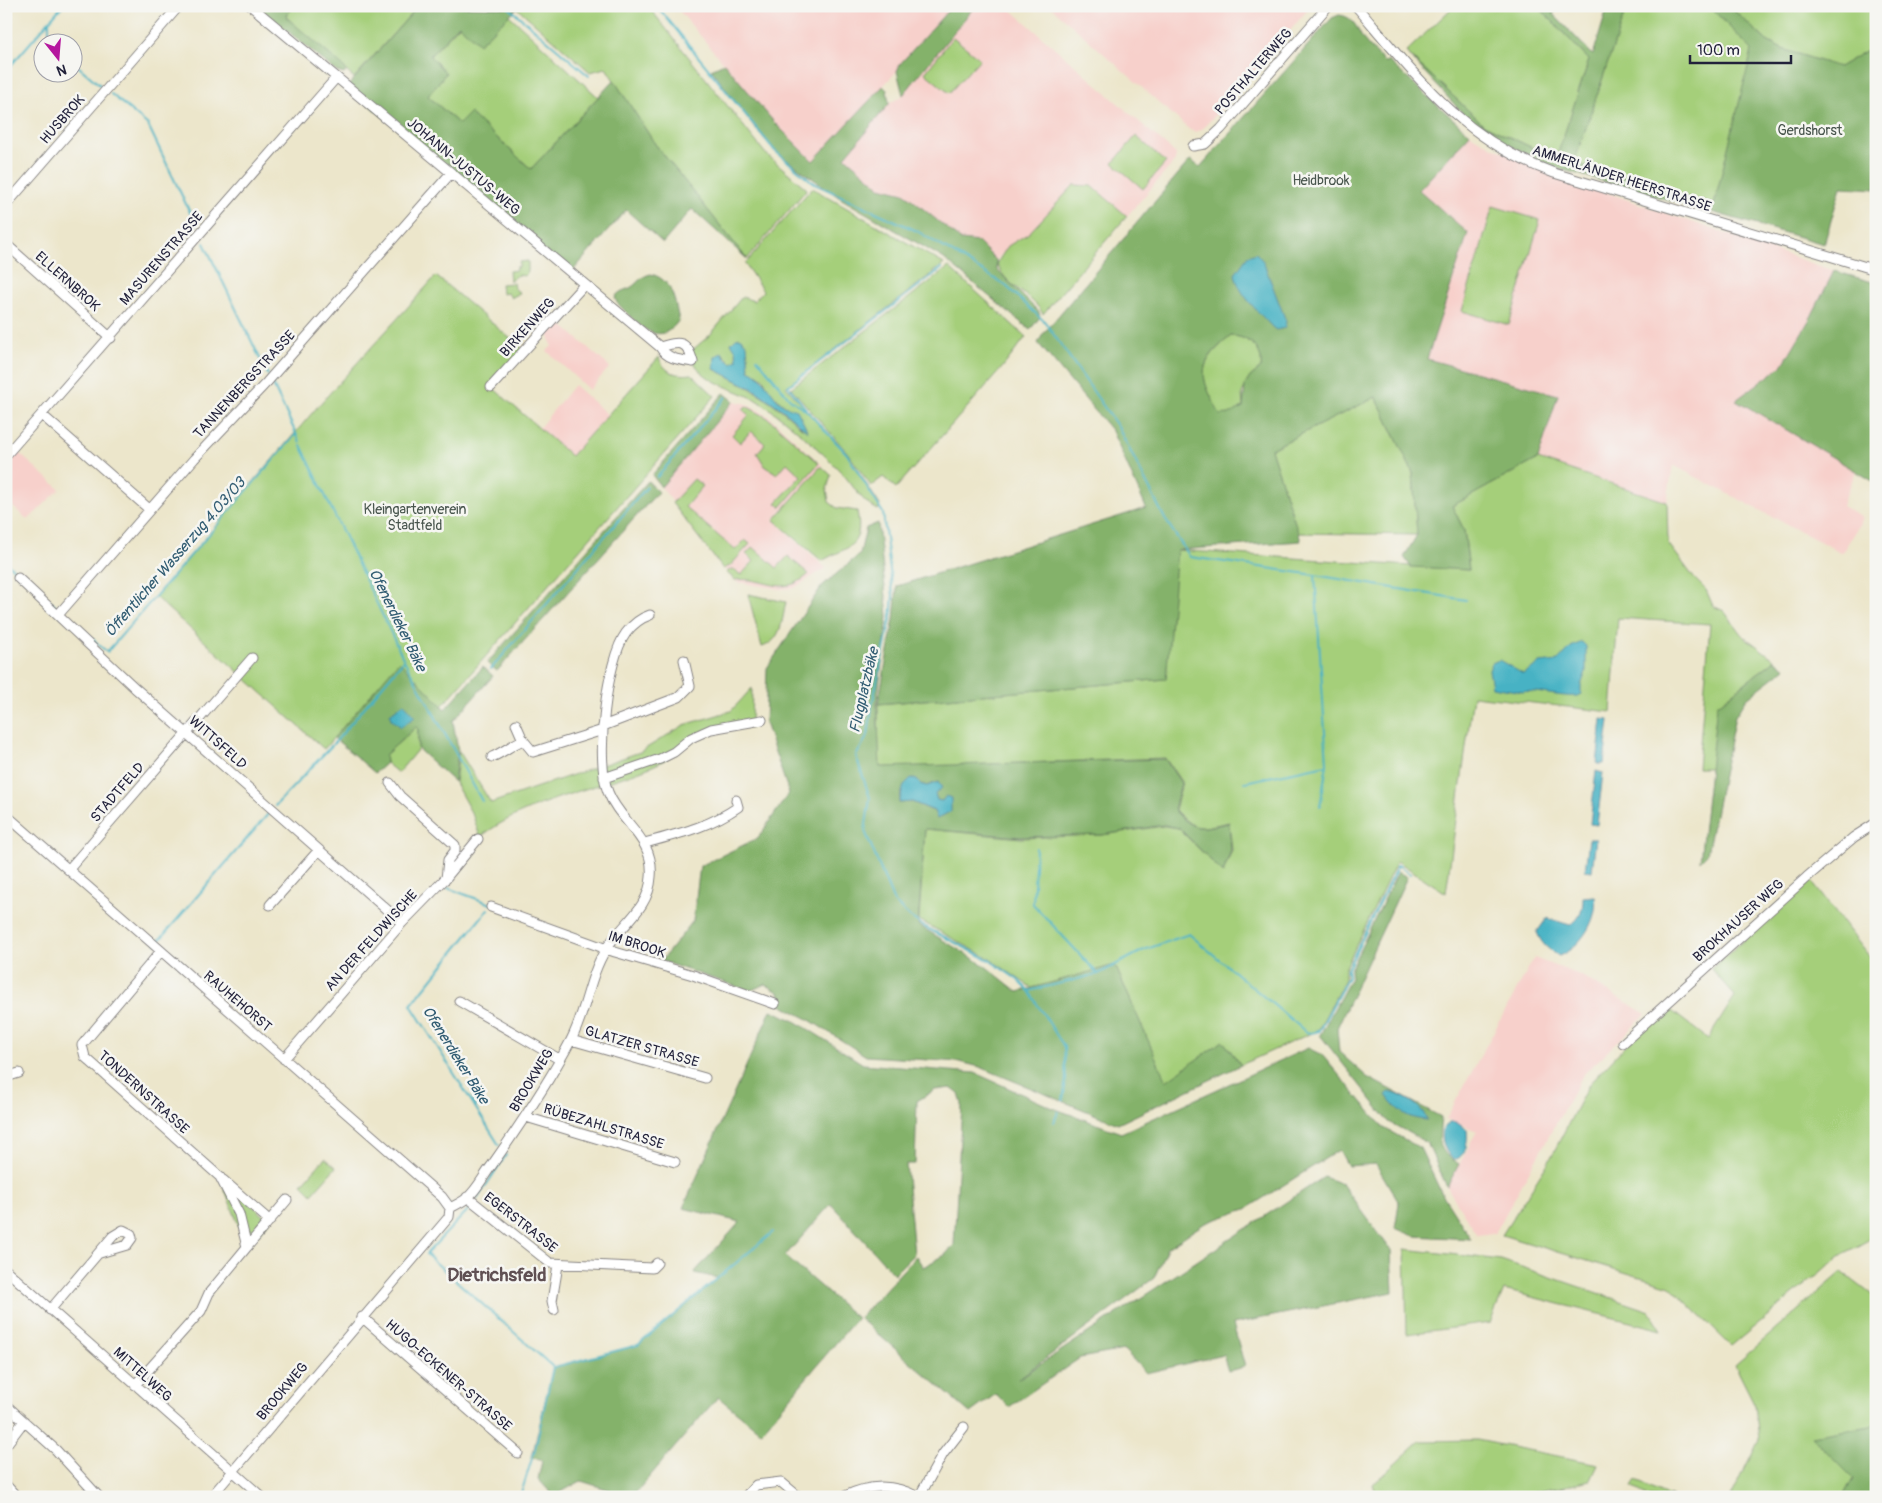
<svg xmlns="http://www.w3.org/2000/svg" width="1882" height="1503" font-family="Pangolin,sans-serif">
<style>
.built{fill:#f7d0cb}
.green{fill:#a5cf7a;stroke:#64785a;fill-rule:evenodd}
.forest{fill:#84b26a;stroke:#536a52;fill-rule:evenodd}
.water{fill:#47b2c4;stroke:#346a80}
.lines{fill:none;stroke-linecap:round;stroke-linejoin:round}
.stream{stroke:#47b2c4;stroke-width:2}
.minor-casing{stroke:#878483;stroke-width:11}
.minor{stroke:#fff;stroke-width:9}
.labels{text-anchor:middle;stroke-width:5;stroke-linejoin:round;paint-order:stroke}
.street-label{font-size:14px;fill:#22223b;stroke:#f6f6f2}
.park-label{font-size:14px;fill:#49564e;stroke:#f6f6f2}
.water-label{font-size:15px;font-style:italic;fill:#315c72;stroke:#f6f6f2}
.district-label{font-size:19px;font-weight:bold;fill:#605053;stroke:#f6f6f2}
</style>
<rect width="100%" height="100%" fill="#f6f6f2"/>
<filter id="ink" filterUnits="userSpaceOnUse"><feTurbulence type="fractalNoise" baseFrequency=".02" numOctaves="2"/><feDisplacementMap in="SourceGraphic" scale="10" xChannelSelector="R" yChannelSelector="G"/><feConvolveMatrix kernelMatrix="1 2 1 2 8 2 1 2 1" color-interpolation-filters="sRGB"/></filter>
<filter id="wash" filterUnits="userSpaceOnUse"><feTurbulence type="fractalNoise" baseFrequency=".0096" numOctaves="4" result="noise"/><feDisplacementMap in="SourceGraphic" scale="20" xChannelSelector="R" yChannelSelector="G"/><feGaussianBlur stdDeviation="1.12" result="paint"/><feColorMatrix in="noise" values="0 0 0 0 0 0 0 0 0 0 0 0 0 0 0 0 0 1.4 0 .05"/><feComposite in="paint" operator="in"/></filter>
<g filter="url(#wash)">
<rect width="100%" height="100%" fill="#ece6cb"/>
<path class="built" d="M675,6H952L900,64L897,71L813,162L774,122Z
M975,6H1007L1176,154L1175,161L1127,216L1093,186L1074,185L1029,233L1013,242L996,260L978,242L961,240L904,193L880,187L844,157L889,104L903,95Z
M1050,6H1311L1224,106L1201,130L1195,132L1190,130Z
M1470,134L1494,148L1611,194L1834,271L1811,317L1782,366L1737,400L1856,471L1842,506L1863,518L1842,553L1673,465L1667,502L1538,459L1558,395L1427,359L1468,233L1419,190Z
M554,318L610,367L589,390L547,351L552,346L546,327Z
M574,385L608,415L572,457L539,428Z
M734,401L748,404L770,417L822,465L773,520L826,568L794,588L780,589L736,582L661,487Z
M13,448L60,489L28,520L6,501V455Z
M1534,958L1580,975L1646,1014L1583,1075L1495,1233L1477,1235L1447,1187L1477,1131L1446,1119Z"/>
<path class="green" d="M292,6H418L354,78L285,16Z
M515,6H648L765,153L807,189L747,259L655,144L606,68L590,72Z
M1454,6H1538L1589,60L1556,159L1484,125L1406,52Z
M1627,6H1709L1753,50L1714,205L1574,163Z
M1729,6H1876V45L1839,67L1782,49L1767,41Z
M509,15L598,97L531,169L470,113L459,124L428,96L446,73L430,56L460,25L479,44Z
M953,37L980,59L949,93L925,73Z
M1136,136L1166,162L1143,189L1113,163Z
M1074,185L1092,186L1127,216L1043,314C1033,295 1003,285 997,263L1008,246L1029,233Z
M812,188L944,264L786,387L847,454L880,505L878,510C861,502 854,486 842,473C819,449 788,421 761,403C737,387 698,385 690,352L710,335L742,297L754,301L763,291L745,264ZM736,351L748,356L749,370L764,379L769,391L788,408L802,429C778,403 746,385 714,369L724,355L732,363L737,360Z
M1493,206L1540,220L1509,325L1462,311Z
M528,261V271L525,276L518,275L510,281L509,271L516,270V267H519V262Z
M949,267L1026,337L1002,368L896,488L883,477L871,486L847,452L791,388Z
M436,276L524,350L492,387L571,456L659,357C664,373 677,376 692,374L715,396L442,706L399,662L324,749L155,597L319,405Z
M513,283L514,288L520,293L511,298L508,293L502,294L501,284Z
M1231,336C1249,336 1264,350 1261,368L1250,377L1242,393L1243,407L1229,415L1220,416C1201,377 1193,367 1231,336Z
M1376,397L1413,473L1417,535L1298,533L1271,449Z
M746,406L768,418L819,463L781,507L776,503L801,476L787,463L777,474L765,466L757,453L765,444L751,431L740,443L732,435L749,415L743,410Z
M1538,459L1667,502L1668,543L1694,578L1706,590L1713,606L1724,611L1741,634L1775,660L1717,705L1711,768H1698L1710,624L1618,618L1611,712L1473,696L1446,893L1397,861L1345,969V979L1318,1030L1241,1065L1223,1041L1166,1082L1115,965L1032,988L990,959L919,920L925,829L1021,838L1102,835L1164,826L1178,828L1223,873L1232,850L1229,822C1199,828 1197,833 1175,810L1182,783L1165,758L879,768L878,704L1166,679L1176,550L1469,570L1464,530L1452,506Z
M821,466L831,475L827,489L829,502L837,508L857,511C865,550 844,547 822,561L774,520Z
M694,479L703,486L685,507L735,550L745,540L750,544L730,566L723,569L672,503Z
M753,547L777,568L788,556L809,574C782,599 765,576 735,580L726,572L733,569L741,575L754,561L746,554Z
M748,594L786,602C782,619 782,641 762,647Z
M752,688L751,728C738,727 726,726 713,730C690,739 672,759 648,768C592,790 529,800 480,837L473,816L455,783L459,751L491,803L640,752L684,725L731,711Z
M416,727L418,729V749L398,773L386,763L385,755Z
M1811,881L1876,965V1233L1870,1239L1840,1256L1731,1346L1670,1286L1502,1235L1548,1163L1589,1084L1627,1044L1668,1008L1708,1039L1735,996L1711,969Z
M325,1158L336,1167L312,1194L302,1184Z
M220,1177L270,1221L247,1247Z
M1405,1249L1501,1260L1650,1311L1662,1330L1504,1290L1490,1323L1407,1334Z
M1842,1272L1876,1298V1422L1871,1426L1812,1437L1853,1478L1843,1497H1731L1759,1439L1755,1405L1735,1365Z
M1477,1440L1598,1464L1590,1481L1511,1497H1377L1373,1484L1420,1441Z
M1636,1481L1672,1497H1650L1632,1487Z"/>
<path class="forest" d="M257,6H292L286,17L345,68L346,72L344,74L337,72Z
M418,6L517,8L479,44L459,25L430,56L446,73L428,96L459,124L470,113L531,169L614,80L655,144L747,259L692,209L663,243L626,210L571,273L347,87Z
M952,6H975L903,95L897,71L900,64Z
M1538,6H1553L1556,10L1553,14L1593,55L1608,6H1627L1574,163L1714,205L1752,50L1709,6H1729L1767,41L1782,49L1839,67L1876,45V189L1841,187L1824,244L1553,167L1493,137L1466,117L1406,52L1484,125L1556,159L1589,60Z
M1339,15C1355,17 1356,28 1363,39C1369,47 1378,55 1385,63L1388,61L1470,134L1419,190L1468,233L1427,359L1558,395L1538,459L1452,506L1464,530L1469,570L1411,567L1404,557L1417,535L1413,473L1376,397L1271,449L1301,541L1177,550L1166,679L878,704L894,620L897,586L1146,508L1112,431L1038,343L1043,334L1190,160L1200,167L1332,18ZM1231,336C1249,336 1264,350 1261,368L1250,377L1245,385L1243,407L1229,414L1220,415C1201,377 1193,366 1231,336Z
M724,63L774,122L813,161L883,86L887,90L889,104L845,157L880,187L904,193L961,240L978,242L996,260L997,270L1039,312L1040,317L1030,330L943,258L840,198L776,152L755,128L711,69Z
M1834,271L1876,283V483L1736,400L1782,366L1811,317Z
M651,274C673,280 674,299 679,320C657,352 635,320 617,303L615,297C621,289 626,291 633,286C640,280 642,276 651,274Z
M724,393L734,401L661,487L652,475Z
M648,481L658,492L497,671L487,663Z
M878,523L888,616L877,702L880,767L1165,759L1181,783L1174,810C1196,833 1199,828 1229,823L1231,850L1223,873L1179,828L1164,825L1102,835L1021,837L925,829L918,925L984,965L1018,992L1115,965L1166,1081L1223,1041L1241,1065L1118,1124L980,1067L960,1062L866,1056L808,1019L777,1003L780,993L765,984L750,991L661,961L693,921L700,866L758,838L789,793L765,723L767,668L822,586L860,554L866,528ZM916,779L920,784L927,786L938,782L935,794L937,800L942,801L934,811L912,802L899,803L901,793Z
M1775,660L1786,668L1747,698L1735,716L1707,854L1700,861L1717,705Z
M399,661L445,709L483,667L493,676L453,721L458,750L454,782L418,749V729L416,727L385,755L386,763L375,773L334,738Z
M1398,872L1407,877L1337,1028L1339,1052L1367,1077L1441,1117C1439,1142 1436,1150 1459,1164L1447,1187L1427,1143L1389,1122L1320,1035L1351,978L1350,970Z
M771,1010L797,1022L863,1064L975,1073L1053,1108L1121,1133L1308,1048L1322,1055L1384,1128L1420,1148L1441,1192L1471,1239L1414,1236L1395,1228L1399,1203L1376,1164L1348,1166L1339,1150L1246,1209L1205,1223L1167,1248L1154,1278L1018,1379L1324,1177L1342,1184L1391,1250L1393,1292L1233,1324L1245,1367L1228,1371L1223,1355L1146,1373L1124,1350L1080,1358L1009,1407L996,1394L970,1413L859,1318L916,1256L923,1267L945,1255L954,1245L962,1104L959,1094L951,1088L935,1090L917,1101L915,1164H906L914,1254L894,1274L831,1204L785,1256L857,1318L761,1432L718,1397L632,1497H618L610,1490L581,1481L554,1496L538,1479L542,1461L532,1457L553,1367L638,1345L718,1278L694,1273L740,1222L683,1208Z
M1876,1422V1497H1843L1853,1478L1811,1436L1871,1426Z"/>
<path class="water" d="M1256,253L1263,261L1286,321L1285,328L1276,330L1272,327C1259,312 1238,294 1235,274L1248,256Z
M740,337L747,345L749,370C771,379 770,404 797,410L808,432L783,410L755,390L714,369L715,357L722,352L726,359L732,363L737,360L736,351L731,343L736,338Z
M1582,642L1586,646V672L1581,685V694L1577,696C1563,698 1529,689 1523,692L1492,687L1489,670L1492,663L1499,660L1523,674L1540,663L1558,661L1571,647Z
M404,703L415,717L401,727L391,719L390,714Z
M1602,719L1609,720L1604,764H1597Z
M1596,771L1603,773L1597,825L1590,824Z
M911,778L916,779L920,784L927,786L938,782L942,788L935,794L937,800L942,801L946,796L951,798V811L937,819L934,811L912,802L899,803L904,785Z
M1589,839H1596L1592,871L1585,870Z
M1595,896C1599,919 1581,947 1559,956C1549,950 1541,944 1537,932L1547,918L1570,925C1581,918 1583,910 1583,897Z
M1389,1092C1403,1095 1423,1106 1427,1120C1407,1119 1397,1111 1386,1095Z
M1449,1122H1456L1467,1130C1468,1142 1467,1156 1454,1160C1444,1152 1442,1142 1442,1130Z"/>
<g class="lines">
<path class="stream" d="M507,6L589,76
M657,6L775,151L815,184L917,231L1005,285L1045,322L1118,427L1165,519L1190,557L1315,575L1327,764L1320,807
M49,23V38L51,42
M72,61L101,86
M6,71L62,6
M111,94L148,125L196,225
M204,243L268,375
M757,358L790,399L807,411L847,454L883,513L893,595L891,618L872,705L868,735L856,756L870,798L865,831L894,902L910,917L925,927L989,960L1018,980L1029,991L1064,1047L1066,1079L1063,1101
M271,381L300,442
M806,409L788,386L942,268
M301,445L404,660L482,801
M657,477L726,397
M6,562L20,575
M1315,575L1466,600
M31,584L55,606
M66,615L107,652L296,434
M491,669L647,487
M1245,782L1326,765
M275,806L337,740L404,660
M1036,848L1033,904L1098,974
M442,886L491,904
M488,909L411,1005L499,1145
M156,944L269,813
M1029,991L1098,974L1144,950L1189,934L1306,1032L1311,1033L1319,1031L1348,977L1347,970L1398,865L1410,874
M1054,1122L1058,1112
M477,1199L506,1155
M472,1206L426,1254L553,1367L535,1449L520,1497
M554,1367L638,1345L773,1232"/>
</g>
</g>
<g filter="url(#ink)">
<g class="lines">
<defs>
<path id="minor" d="M251,6L660,347C667,359 679,360 693,362C687,340 680,341 660,347
M1356,6C1416,76 1464,141 1554,173L1876,270
M1193,146L1205,144L1221,129L1328,6
M6,205L179,6
M6,244L111,338
M491,387L584,285
M42,415L149,509
M6,455L336,78
M18,578L135,688L402,923
M58,615L194,459L267,382L451,173
M516,724L523,740L533,752L603,730
M603,726L679,697L690,686L684,660
M492,757C504,752 511,745 523,740
M604,778L660,759L674,752L691,738L711,729L762,720
M390,783L400,796L455,845V851L448,860L446,879
M6,815L442,1197L450,1208
M645,843C678,834 709,827 738,807L736,800
M69,869L252,658
M270,905L319,850
M491,907L615,952L693,975L775,1004
M459,1001L559,1059
M571,1040L705,1078
M1623,1043L1807,877L1854,837L1876,823
M284,1059L402,923L445,879L478,839
M6,1077L19,1073
M526,1117L675,1162
M223,1180L270,1221
M467,1197L550,1263L652,1268L657,1263
M450,1208C456,1205 462,1202 467,1198C477,1190 484,1175 492,1165C520,1125 548,1084 571,1040C586,1012 589,976 606,949C623,923 649,909 651,877C655,838 620,823 608,792C595,761 606,660 626,633C632,625 641,618 650,615
M247,1247L287,1200
M6,1270L262,1497
M50,1310L113,1236L123,1230L131,1234L132,1238L127,1245L100,1253
M554,1310L552,1301L558,1265
M362,1317L518,1453
M135,1385L201,1311L209,1293L247,1247L239,1214L220,1177L85,1057L82,1045L161,951
M6,1405L56,1450L99,1497
M6,1445L24,1421
M6,1485L17,1497
M211,1497L449,1217L450,1208
M745,1497L756,1485L781,1482L799,1497
M843,1497C869,1484 893,1483 918,1497
M919,1497L943,1454L964,1427"/>
</defs>
<use href="#minor" class="minor-casing"/>
<use href="#minor" class="minor"/>
</g>
</g>
<g class="labels">
<g class="street-label">
<text transform="translate(1253 71) rotate(-49)" y="5">POSTHALTERWEG</text>
<text transform="translate(62 119) rotate(-49)" y="5">HUSBROK</text>
<text transform="translate(464 166) rotate(40)" y="5">JOHANN-JUSTUS-WEG</text>
<text transform="translate(1622 178) rotate(18)" y="5">AMMERLÄNDER HEERSTRASSE</text>
<text transform="translate(161 258) rotate(-49)" y="5">MASURENSTRASSE</text>
<text transform="translate(68 281) rotate(42)" y="5">ELLERNBROK</text>
<text transform="translate(527 327) rotate(-48)" y="5">BIRKENWEG</text>
<text transform="translate(244 384) rotate(-47)" y="5">TANNENBERGSTRASSE</text>
<text transform="translate(218 742) rotate(42)" y="5">WITTSFELD</text>
<text transform="translate(117 792) rotate(-49)" y="5">STADTFELD</text>
<text transform="translate(1738 920) rotate(-42)" y="5">BROKHAUSER WEG</text>
<text transform="translate(371 940) rotate(-48)" y="5">AN DER FELDWISCHE</text>
<text transform="translate(637 944) rotate(18)" y="5">IM BROOK</text>
<text transform="translate(238 1001) rotate(41)" y="5">RAUHEHORST</text>
<text transform="translate(642 1046) rotate(16)" y="5">GLATZER STRASSE</text>
<text transform="translate(531 1080) rotate(-59)" y="5">BROOKWEG</text>
<text transform="translate(144 1092) rotate(42)" y="5">TONDERNSTRASSE</text>
<text transform="translate(604 1126) rotate(17)" y="5">RÜBEZAHLSTRASSE</text>
<text transform="translate(521 1222) rotate(38)" y="5">EGERSTRASSE</text>
<text transform="translate(143 1374) rotate(42)" y="5">MITTELWEG</text>
<text transform="translate(449 1375) rotate(41)" y="5">HUGO-ECKENER-STRASSE</text>
<text transform="translate(282 1391) rotate(-50)" y="5">BROOKWEG</text>
</g>
<g class="park-label">
<text x="1810" y="135">Gerdshorst</text>
<text x="1321" y="185">Heidbrook</text>
<text x="415" y="514">Kleingartenverein<tspan x="415" dy="16">Stadtfeld</tspan></text>
</g>
<g class="water-label">
<text transform="translate(175 557) rotate(-49)" y="5">Öffentlicher Wasserzug 4.03/03</text>
<text transform="translate(398 620) rotate(64)" y="5">Ofenerdieker Bäke</text>
<text transform="translate(864 690) rotate(-77)" y="5">Flugplatzbäke</text>
<text transform="translate(456 1055) rotate(58)" y="5">Ofenerdieker Bäke</text>
</g>
<g class="district-label">
<text x="497" y="1281">Dietrichsfeld</text>
</g>
</g>
<rect width="1882" height="1503" fill="none" stroke="#f6f6f2" stroke-width="25"/>
<g transform="translate(58 58) rotate(163)"><circle r="24" fill="#f6f6f2" stroke="#a1a1a9"/>
<path d="M0-4L9 19L0 12L-9 19Z" fill="#b5179e"/>
<text y="-8" font-size="14" font-weight="bold" text-anchor="middle" fill="#22223b">N</text>
</g>
<path d="M1690 55v8h101v-8" fill="none" stroke="#22223b" stroke-width="2.5"/>
<text x="1697" y="55" font-size="15" fill="#22223b" stroke="#f6f6f2" stroke-width="4" paint-order="stroke">100 m</text>
</svg>
